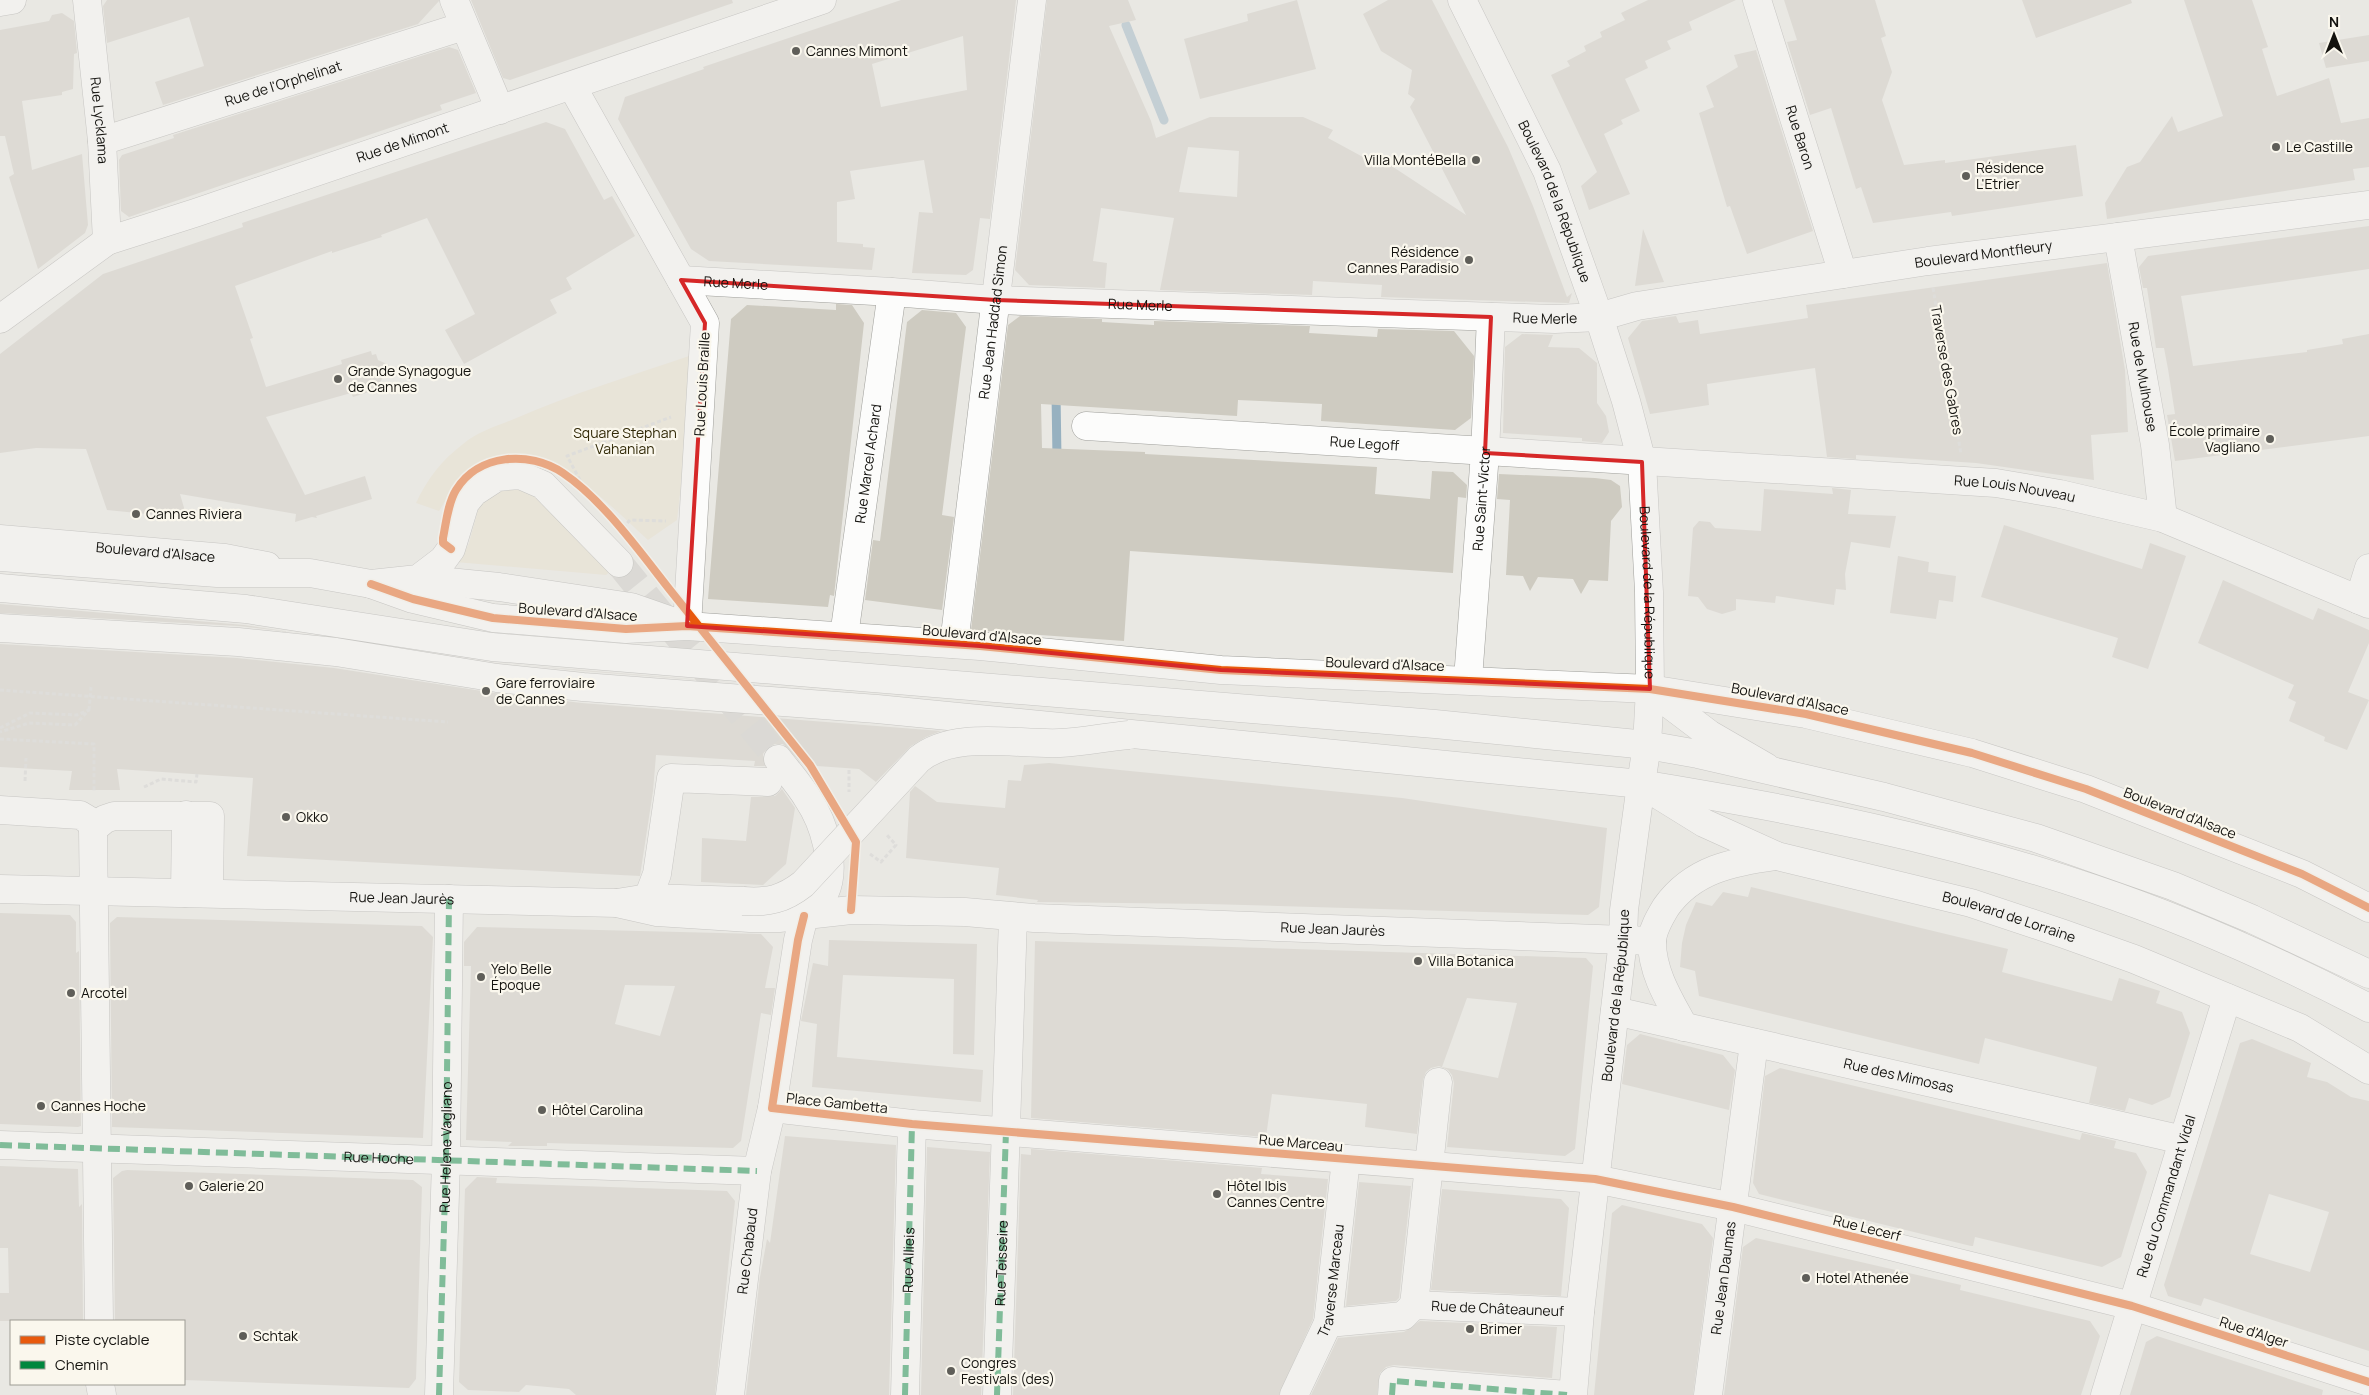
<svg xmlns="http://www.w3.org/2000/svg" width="2369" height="1395" font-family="Manrope,sans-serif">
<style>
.green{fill:#e6e0cb}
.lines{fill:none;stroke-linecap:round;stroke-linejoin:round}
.stream{stroke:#97b1c0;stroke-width:9}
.building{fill:#cecbc1;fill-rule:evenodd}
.highway-tunnel{stroke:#c9c8c3;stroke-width:28;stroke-dasharray:28 14;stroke-linecap:butt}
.minor-casing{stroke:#9f9f9b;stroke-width:29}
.major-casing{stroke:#9f9f9b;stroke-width:29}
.highway-casing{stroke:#9f9f9b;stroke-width:29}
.path{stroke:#d0d0cf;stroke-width:3;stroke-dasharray:4 2.5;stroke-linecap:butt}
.minor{stroke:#fcfcfb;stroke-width:28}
.major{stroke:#fcfcfb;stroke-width:28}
.highway{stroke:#fcfcfb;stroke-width:28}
.highway-bridge-casing{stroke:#9f9f9b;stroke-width:29;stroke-linecap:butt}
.highway-bridge{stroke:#fcfcfb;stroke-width:28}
.quiet{stroke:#00873e;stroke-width:6;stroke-dasharray:12 6;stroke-linecap:butt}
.cycleway-casing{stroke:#faf7ed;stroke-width:11}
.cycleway{stroke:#e8590c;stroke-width:8}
.marked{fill:none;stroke:#d62828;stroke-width:4;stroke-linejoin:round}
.poi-dot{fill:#5f5e59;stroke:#faf7ed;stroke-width:2}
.labels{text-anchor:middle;stroke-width:4.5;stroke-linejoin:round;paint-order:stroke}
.poi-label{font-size:14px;fill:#14130f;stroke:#faf7ed;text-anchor:start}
.street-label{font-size:14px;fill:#14130f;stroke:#faf7ed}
.park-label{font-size:14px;fill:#312907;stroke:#faf7ed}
</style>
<rect width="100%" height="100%" fill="#e9e8e3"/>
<path class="green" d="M689,356L691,400L677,520L648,540C608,504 548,437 489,461C478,465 465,473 457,482C450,491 445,502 439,511L416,503C427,479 442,460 463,444C477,432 497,426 514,419C571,394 630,376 689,356Z
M525,485L617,566L606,575L455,562L464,553L469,543L479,506L494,490Z"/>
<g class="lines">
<path class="stream" d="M1126,25L1164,120
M1056,394L1057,458"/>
</g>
<path class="building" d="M107,0H439V1L418,24L163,105L155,82L204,66L189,17L107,43L103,6Z
M471,0H732L733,3L510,80L503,78Z
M901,0H1016L990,219L980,218L973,270L966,275L912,273L919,212L933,213L924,160L850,171L855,199L837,202V242L863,244V247L875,248L872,270L709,261L691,249L618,119L625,97L704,69L703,67ZM963,36L967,90L881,107L872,64Z
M1047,0H1128L1136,20L1109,26L1151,121L1156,138L1210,117H1303L1333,130L1328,138L1374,163L1378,157L1466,215L1410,107L1415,99L1408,94L1412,70L1381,51L1363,14L1388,0H1432L1508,147L1533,206L1567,297L1572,293L1569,303L1381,297L1382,285L1313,281L1312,295L1160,290L1174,218L1101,208L1093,261L1107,263L1105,288L1029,285L1015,270ZM1188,147L1239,151L1237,197L1179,192Z
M1297,0L1316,69L1200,99L1184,39L1248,21L1247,14Z
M1648,0H1736L1689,22L1692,30L1667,41L1671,49L1645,61L1648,68L1625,79L1640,111L1621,120L1623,124L1604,134L1630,194L1589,210L1581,186L1597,172L1551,75L1570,66L1567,61L1586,51L1584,46L1602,37L1600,32L1625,20L1621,13Z
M1784,0H1875L1886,36L1881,38L1892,72L1882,100L1904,165L1945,160V163L2076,145L2083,196L1952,216L1951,212L1873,223L1861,187L1856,189L1831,108L1810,115L1787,42L1797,40Z
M2022,0H2131L2132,3L2036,38Z
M2184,0H2252L2268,47L2262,49L2277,96L2329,78L2341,123L2369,118V167L2353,169L2355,180L2107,219L2105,203L2127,167L2140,162L2172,116L2178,132L2223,116Z
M62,13L74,21L77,53L74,54L73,89L62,92V95L22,101L32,170L82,154L88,225L85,233L38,269L9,177L14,174L5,136H0V30L49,21L52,15Z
M2369,35V61L2326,68L2319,43Z
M449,47L458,50L476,93L440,105L442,110L129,217L121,211L119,160L122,155L174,138L173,135Z
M1756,50L1813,231L1747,254L1730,206L1727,207L1699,113L1714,107L1706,86L1738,67L1734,55Z
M546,122L565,129L604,200L612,196L635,236L566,278L572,289L550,300L557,313L464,364L445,330L475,314L427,218L381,235L382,237L332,253V251L235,286L253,338L250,339L266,387L342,364L341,360L371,351L372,355L376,354L378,360L389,365L380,383L382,388L353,397L351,393L266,417L305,495L365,476L372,499L316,516L317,518L312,517L295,522L296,514L180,494L187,518L107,510L86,449L36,448L0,453V354L103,274L243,227L242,223Z
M2369,226V269L2181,296L2193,366L2307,352V350L2343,344L2342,339L2369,334V436L2175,461L2167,415L2175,414L2168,369L2164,348H2156L2147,288H2143L2139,267L2148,256Z
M1643,229L1664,282L1635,286Z
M2107,263L2125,370L2128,432L2091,435L2094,480L1976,463L1856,455V459L1827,457L1815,368L1707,384L1709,405L1650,414L1628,338L1642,321L1676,316L1679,323L1698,320L1700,334L1808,318L1806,305Z
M836,304L852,305L864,323L834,596L830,595L828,607L708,599L731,319L747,305L836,310Z
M922,310L956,313L966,327L942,515L954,517L942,610L865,600L873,540L880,541L907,322Z
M1020,316L1102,319V322L1154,325V321L1310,326L1309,333L1377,337L1378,329L1454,331L1474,356L1471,418L1455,430L1321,421L1322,404L1238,400L1237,416L1041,404L1042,448L1145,452V454L1377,467L1375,494L1430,499L1432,471L1453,472L1467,485L1466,498L1458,497L1453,573L1130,551L1124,641L971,630L1008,325Z
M1522,334L1553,335L1548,347L1579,348L1597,363V403L1606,416L1609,432L1602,443L1582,441V438L1503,433L1505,347Z
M1499,474L1595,478L1611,480L1620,486L1622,507L1611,521L1608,581L1589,580L1581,594L1573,579L1538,577L1530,591L1523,576L1506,575L1510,500L1497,499Z
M1832,488L1851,490L1848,514L1896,516L1890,548L1851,542L1845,574L1846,590L1836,589L1834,605L1776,596L1775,603L1736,599V610L1722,614L1707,609L1698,597L1688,596L1693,528L1699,521L1710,522L1715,528L1761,531L1764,489L1833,494Z
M2004,525L2142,569L2150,543L2186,556L2148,669L2112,657L2118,638L1981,597Z
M1898,556L1929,562L1928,572L1956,576L1953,602L1939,600L1936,619L1890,613Z
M2223,580L2313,620L2318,608L2369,630V643L2348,692L2369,700L2347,750L2324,741L2325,737L2289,721L2296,702L2288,698L2294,685L2198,643Z
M0,604L244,625L290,632L239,626L0,613Z
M0,644L237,658L334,668L495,693L582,703L941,731L926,737L911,746L876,782L859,769L803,765L783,744H775L768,747L763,754L765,766H754L755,761L656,755L653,791L640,876L247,856L253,778L117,769L120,790H69L72,771L0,767Z
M532,666L762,685L584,671Z
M1049,763L1402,798L1607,828L1599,907L1588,915L1208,904L1037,902L1038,900L996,895L999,868L906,858L910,792L915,786L937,802L1005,808L1008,780L1021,781L1024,765Z
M782,789L795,808L786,864L763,885L701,882L702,838L746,841L751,797L775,796Z
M1751,887L2008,949L2002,972L2112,1001L2119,978L2160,991L2156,1003L2182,1012L2190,1033L2170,1097L2152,1105L2129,1098L2125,1111L2089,1103L2097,1067L1985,1038L1979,1064L1699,996L1695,971L1680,967L1682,943L1686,925L1696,902L1712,906L1723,892L1748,897Z
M0,913L70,915L76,922V953L79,951L81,1126L78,1127L0,1124Z
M117,917L422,926L433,937L423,1138L112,1127L110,923Z
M477,927L761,934L773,947L765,988H775L771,1015L761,1013L741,1141L733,1148L547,1143V1146H508L512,1142L466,1140L471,966H464V942ZM625,985L675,986L660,1036L615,1024Z
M829,940L977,944L974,1055L953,1054L954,979L843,975L837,1057L983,1070L981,1102L812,1087L817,1024L801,1021L813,963L828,966Z
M1035,941L1586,958L1593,966L1575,1149L1565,1156L1447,1147L1454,1083L1452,1075L1448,1070L1439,1066L1431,1068L1426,1072L1423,1080L1417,1134L1365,1127L1367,1104L1272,1094L1266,1137L1031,1118ZM1467,998L1517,1003L1498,1078L1442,1067Z
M1640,1034L1723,1055L1735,1070L1729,1110L1622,1084L1627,1045Z
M2252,1039L2311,1063L2307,1077L2327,1082L2351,1097L2369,1101V1351L2204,1298L2201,1306L2168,1296L2164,1285L2240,1043ZM2269,1194L2329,1212L2310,1272L2250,1254Z
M1780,1068L2080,1140L2082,1133L2116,1141L2114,1148L2136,1153L2147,1172L2121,1257L2102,1267L1975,1237L1973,1246H1971L1759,1194L1753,1183L1765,1076Z
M785,1136L896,1145L889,1395H746L760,1277L767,1239L770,1243Z
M927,1147L990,1152L981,1395H921Z
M1031,1149L1262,1168L1261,1174L1328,1179L1313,1319L1279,1395H1013L1021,1154L1031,1155Z
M0,1166L78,1169L79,1207L82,1204L83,1321H0V1293H9L8,1248H0Z
M127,1170L413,1180L422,1187L416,1379L409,1388L184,1380V1321H115L113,1178L122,1171Z
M477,1177L497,1178L496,1183L727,1191L735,1201L715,1395H576L569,1389L526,1385L519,1392L468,1390L459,1382L465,1189Z
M1359,1182L1411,1186L1399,1298L1396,1301L1346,1306Z
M1442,1189L1561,1199L1569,1208L1561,1296L1431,1290Z
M1622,1205L1702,1224L1713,1238L1693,1395H1594L1612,1213Z
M1756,1238L1961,1285L1960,1290L2090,1321L2100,1336L2081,1395H1724L1743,1247Z
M1420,1321L1557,1327L1552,1378L1394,1365L1386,1367L1380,1373L1377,1395H1311L1338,1338L1404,1332Z
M2157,1336L2323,1390L2322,1395H2130L2146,1342Z"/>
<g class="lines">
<path class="highway-tunnel" d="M619,563L778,759"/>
<defs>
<g id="minor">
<path id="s1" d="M87,0L102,141L107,241"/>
<path d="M454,0L500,110"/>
<path id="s2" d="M1757,0L1843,274"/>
<path d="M0,2L12,0"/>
<path d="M572,86L705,323L687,626"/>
<path id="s3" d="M102,141L464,26"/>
<path id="s4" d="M2118,237L2155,445L2163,518"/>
<path id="s5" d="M681,280L892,292L996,300L1555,319L1599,317L1637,306L1928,261L2369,205"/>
<path id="s6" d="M0,319L107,241L195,213L822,0"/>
<path id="s7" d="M1086,426L1996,483L2060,494L2163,518L2369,604"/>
<path id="s8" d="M0,539L225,558L267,566"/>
<path d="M418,579L499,587L631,607L674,622"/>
<path d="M371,584L413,599L493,618L626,629L687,626L980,646L1221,670L1650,689L1806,714L1972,753L2086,789L2302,874L2369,908"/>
<path d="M2359,600L2369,568"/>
<path id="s9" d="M844,636L892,292"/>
<path id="s10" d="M954,644L1032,0"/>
<path id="s11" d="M1468,679L1485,453L1491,317"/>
<path d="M1652,691L1709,734L1766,767"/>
<path d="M0,810L80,815L90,821L93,829L99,1321"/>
<path d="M93,829L105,819L114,816H210L209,893"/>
<path id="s12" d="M0,889L617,903L657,912L750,918H779L851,910L965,912L1034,918L1652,941"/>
<path d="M185,893L186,815"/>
<path d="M648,898L657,874L671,778L768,782"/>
<path d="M804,916L798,940L772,1108L912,1124L1595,1179L1733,1207L2132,1306L2369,1382"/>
<path id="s13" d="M1615,1011L2183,1140"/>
<path d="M1684,1027C1670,1001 1652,973 1652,942C1652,930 1660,917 1666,907C1693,869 1733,862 1776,856"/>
<path id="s14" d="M1438,1082L1414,1305L1580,1312"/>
<path d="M0,1145L757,1171"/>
<path d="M1328,1323L1403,1316L1414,1305"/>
<path d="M100,1384L102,1395"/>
<path d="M439,1395L446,1160L449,899"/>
<path id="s15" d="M730,1395L757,1171L772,1108"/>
<path d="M905,1395L912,1124"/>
<path id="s16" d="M997,1395L1013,918"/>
<path id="s17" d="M1294,1395L1328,1323L1346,1159"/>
<path d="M1392,1395L1393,1381L1567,1395"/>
<path id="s18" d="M1573,1395L1580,1312L1623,940L1624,910L1641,784L1704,823L1777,856L1971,903L2064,934L2134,959L2300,1028L2369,1070"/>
<path id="s19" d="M1708,1395L1754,1043"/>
<path id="s20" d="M2105,1395L2227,998"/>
</g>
<g id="major">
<path id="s21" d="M1462,0L1547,171L1599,317L1626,401L1642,462L1649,592L1650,689L1647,745L1641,784"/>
</g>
<path id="highway" d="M0,557L217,573H310L371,584L418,579L443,560L451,549L465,503L474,492L497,477L520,475L543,485L619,563
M0,588L246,609L492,647L1435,724L1647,745L1698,754L1884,797L2036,838L2173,886L2252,919L2369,974
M0,628L238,642L336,652L497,678L583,687L877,709L1641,784C1794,809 1947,839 2094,889C2189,921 2280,962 2369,1008
M778,759C788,772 800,785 808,799C824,823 837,865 825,892C821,902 812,909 804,916
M617,903L648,898L743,901"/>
</defs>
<use href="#minor" class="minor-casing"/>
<use href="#major" class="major-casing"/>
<use href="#highway" class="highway-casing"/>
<path class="path" d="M1933,288L1961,454
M580,480L567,456L671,417
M623,528L630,520L666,521
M0,690L448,722
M89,710L91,687
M0,728L30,713L77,715L89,710L75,725L29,723L0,732
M0,739L94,744V792
M849,770V792
M25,781L26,758
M144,787L161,779L196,782L197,774
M870,854L881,862L896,845L887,835"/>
<use href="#minor" class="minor"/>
<use href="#major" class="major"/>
<use href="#highway" class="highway"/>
<defs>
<path id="highway-bridge" d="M743,901C768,903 784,899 803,884L919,759C955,730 1016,745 1060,743C1083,742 1106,737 1129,735"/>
</defs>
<use href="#highway-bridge" class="highway-bridge-casing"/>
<use href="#highway-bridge" class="highway-bridge"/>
<g class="quiet">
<path id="s22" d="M0,1145L757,1171"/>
<path id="s23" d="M439,1395L446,1160L449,899"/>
<path id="s24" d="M905,1395L912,1124"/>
<path d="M997,1395L1006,1131"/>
<path d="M1392,1395L1393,1381L1567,1395"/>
</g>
<defs>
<path id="cycleway" d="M451,549L443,543V538C446,523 448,503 456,490C478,454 529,450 563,473C603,500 640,552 670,590C717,648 763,707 810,765L856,842L851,910
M371,584L413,599L493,618L626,629L687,626L980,646L1221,670L1650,689L1806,714L1972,753L2086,789L2302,874L2369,908
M804,916L798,940L772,1108L912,1124L1595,1179L1733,1207L2132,1306L2369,1382"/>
</defs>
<use href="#cycleway" class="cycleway-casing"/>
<use href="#cycleway" class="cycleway"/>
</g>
<path d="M0 0H2369V1395H0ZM681,280L996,300L1491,317L1485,453L1642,462L1650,689L1221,670L980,646L687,626L705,323Z" fill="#e9e8e3" fill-opacity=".55" fill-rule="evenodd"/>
<path class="marked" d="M681,280L996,300L1491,317L1485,453L1642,462L1650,689L1221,670L980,646L687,626L705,323Z"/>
<g class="poi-dot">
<circle cx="796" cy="51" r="5"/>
<circle cx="2276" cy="147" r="5"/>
<circle cx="1476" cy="160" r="5"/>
<circle cx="1966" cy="176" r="5"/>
<circle cx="1469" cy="260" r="5"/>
<circle cx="338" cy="379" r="5"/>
<circle cx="2270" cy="439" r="5"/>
<circle cx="136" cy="514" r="5"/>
<circle cx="486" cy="691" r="5"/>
<circle cx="286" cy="817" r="5"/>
<circle cx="1418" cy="961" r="5"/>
<circle cx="481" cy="977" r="5"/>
<circle cx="71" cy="993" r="5"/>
<circle cx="41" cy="1106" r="5"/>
<circle cx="542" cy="1110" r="5"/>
<circle cx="189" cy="1186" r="5"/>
<circle cx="1217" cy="1194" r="5"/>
<circle cx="1806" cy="1278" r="5"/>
<circle cx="1470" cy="1329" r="5"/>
<circle cx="243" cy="1336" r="5"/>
<circle cx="951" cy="1371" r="5"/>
</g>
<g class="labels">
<g class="poi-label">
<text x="806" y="56">Cannes Mimont</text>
<text x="2286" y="152">Le Castille</text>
<text x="1466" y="165" text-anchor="end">Villa MontéBella</text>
<text x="1976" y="173">Résidence<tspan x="1976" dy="16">L'Etrier</tspan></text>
<text x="1459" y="257" text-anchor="end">Résidence<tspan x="1459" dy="16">Cannes Paradisio</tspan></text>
<text x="348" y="376">Grande Synagogue<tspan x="348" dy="16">de Cannes</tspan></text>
<text x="2260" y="436" text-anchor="end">École primaire<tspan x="2260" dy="16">Vagliano</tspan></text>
<text x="146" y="519">Cannes Riviera</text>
<text x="496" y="688">Gare ferroviaire<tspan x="496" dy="16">de Cannes</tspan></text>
<text x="296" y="822">Okko</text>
<text x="1428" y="966">Villa Botanica</text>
<text x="491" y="974">Yelo Belle<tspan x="491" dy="16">Époque</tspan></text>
<text x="81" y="998">Arcotel</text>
<text x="51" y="1111">Cannes Hoche</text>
<text x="552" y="1115">Hôtel Carolina</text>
<text x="199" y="1191">Galerie 20</text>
<text x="1227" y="1191">Hôtel Ibis<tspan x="1227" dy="16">Cannes Centre</tspan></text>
<text x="1816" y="1283">Hotel Athenée</text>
<text x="1480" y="1334">Brimer</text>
<text x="253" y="1341">Schtak</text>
<text x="961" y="1368">Congres<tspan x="961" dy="16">Festivals (des)</tspan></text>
</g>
<g class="street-label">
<text dy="5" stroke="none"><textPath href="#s3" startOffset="190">Rue de l'Orphelinat</textPath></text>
<text dy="5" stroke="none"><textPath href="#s1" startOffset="121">Rue Lycklama</textPath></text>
<text dy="5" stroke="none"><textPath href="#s2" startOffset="144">Rue Baron</textPath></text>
<text dy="5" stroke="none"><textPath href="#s6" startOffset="444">Rue de Mimont</textPath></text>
<text dy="5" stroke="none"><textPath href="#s21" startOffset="222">Boulevard de la République</textPath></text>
<text dy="5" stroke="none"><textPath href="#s5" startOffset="1309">Boulevard Montfleury</textPath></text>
<text dy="5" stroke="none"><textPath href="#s5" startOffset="55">Rue Merle</textPath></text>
<text dy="5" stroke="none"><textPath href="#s5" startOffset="460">Rue Merle</textPath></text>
<text dy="5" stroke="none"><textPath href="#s5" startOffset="865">Rue Merle</textPath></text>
<text dy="5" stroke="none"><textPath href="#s10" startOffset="324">Rue Jean Haddad Simon</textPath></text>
<text transform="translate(1947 370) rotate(80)" y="5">Traverse des Gabres</text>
<text dy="5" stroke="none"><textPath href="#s4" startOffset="142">Rue de Mulhouse</textPath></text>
<text transform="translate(702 384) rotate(-87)" y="5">Rue Louis Braille</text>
<text dy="5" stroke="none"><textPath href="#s7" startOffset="279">Rue Legoff</textPath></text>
<text dy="5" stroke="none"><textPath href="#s9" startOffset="174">Rue Marcel Achard</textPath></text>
<text dy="5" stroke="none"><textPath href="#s7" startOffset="931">Rue Louis Nouveau</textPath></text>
<text dy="5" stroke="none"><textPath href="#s11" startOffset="181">Rue Saint-Victor</textPath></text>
<text dy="5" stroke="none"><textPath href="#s8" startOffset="156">Boulevard d'Alsace</textPath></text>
<text dy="5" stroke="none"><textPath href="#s21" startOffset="628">Boulevard de la République</textPath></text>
<text transform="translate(578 612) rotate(4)" y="5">Boulevard d'Alsace</text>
<text transform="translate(982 635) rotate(5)" y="5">Boulevard d'Alsace</text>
<text transform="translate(1385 664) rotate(2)" y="5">Boulevard d'Alsace</text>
<text transform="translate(1790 699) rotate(11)" y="5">Boulevard d'Alsace</text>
<text transform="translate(2180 813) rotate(21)" y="5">Boulevard d'Alsace</text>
<text dy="5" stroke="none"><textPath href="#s12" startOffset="402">Rue Jean Jaurès</textPath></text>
<text dy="5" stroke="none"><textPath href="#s18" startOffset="1009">Boulevard de Lorraine</textPath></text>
<text dy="5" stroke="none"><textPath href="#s12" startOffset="1335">Rue Jean Jaurès</textPath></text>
<text dy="5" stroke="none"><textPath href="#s18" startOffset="402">Boulevard de la République</textPath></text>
<text dy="5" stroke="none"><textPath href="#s13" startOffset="291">Rue des Mimosas</textPath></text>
<text transform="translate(837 1103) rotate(6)" y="5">Place Gambetta</text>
<text transform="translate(1301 1143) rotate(5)" y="5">Rue Marceau</text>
<text dy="5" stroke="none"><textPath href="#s23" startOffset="248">Rue Helene Vagliano</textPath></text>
<text dy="5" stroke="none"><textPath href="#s22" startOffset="379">Rue Hoche</textPath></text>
<text dy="5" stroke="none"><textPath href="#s20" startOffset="208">Rue du Commandant Vidal</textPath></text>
<text transform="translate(1867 1228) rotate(14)" y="5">Rue Lecerf</text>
<text dy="5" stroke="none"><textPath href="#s15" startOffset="145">Rue Chabaud</textPath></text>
<text dy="5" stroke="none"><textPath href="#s24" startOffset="135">Rue Allieis</textPath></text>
<text dy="5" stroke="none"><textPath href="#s16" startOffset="132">Rue Teisseire</textPath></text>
<text dy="5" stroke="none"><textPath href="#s19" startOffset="118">Rue Jean Daumas</textPath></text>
<text dy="5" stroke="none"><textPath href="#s17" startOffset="122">Traverse Marceau</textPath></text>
<text dy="5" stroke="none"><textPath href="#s14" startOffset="308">Rue de Châteauneuf</textPath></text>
<text transform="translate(2254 1332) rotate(18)" y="5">Rue d'Alger</text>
</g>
<g class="park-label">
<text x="625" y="438">Square Stephan<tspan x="625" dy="16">Vahanian</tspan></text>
</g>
</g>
<rect x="10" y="1320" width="175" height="65" fill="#faf7ed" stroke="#9e9c94"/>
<rect x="20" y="1336" width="25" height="8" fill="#e8590c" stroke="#9e9c94"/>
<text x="55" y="1345" font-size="15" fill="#14130f">Piste cyclable</text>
<rect x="20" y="1361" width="25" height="8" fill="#00873e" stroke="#9e9c94"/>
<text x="55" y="1370" font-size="15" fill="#14130f">Chemin</text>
<g transform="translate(2334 35)" stroke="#faf7ed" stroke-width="4" paint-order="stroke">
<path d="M0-4L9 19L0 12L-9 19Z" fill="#14130f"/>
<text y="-8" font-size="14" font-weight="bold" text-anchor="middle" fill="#14130f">N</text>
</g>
</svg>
